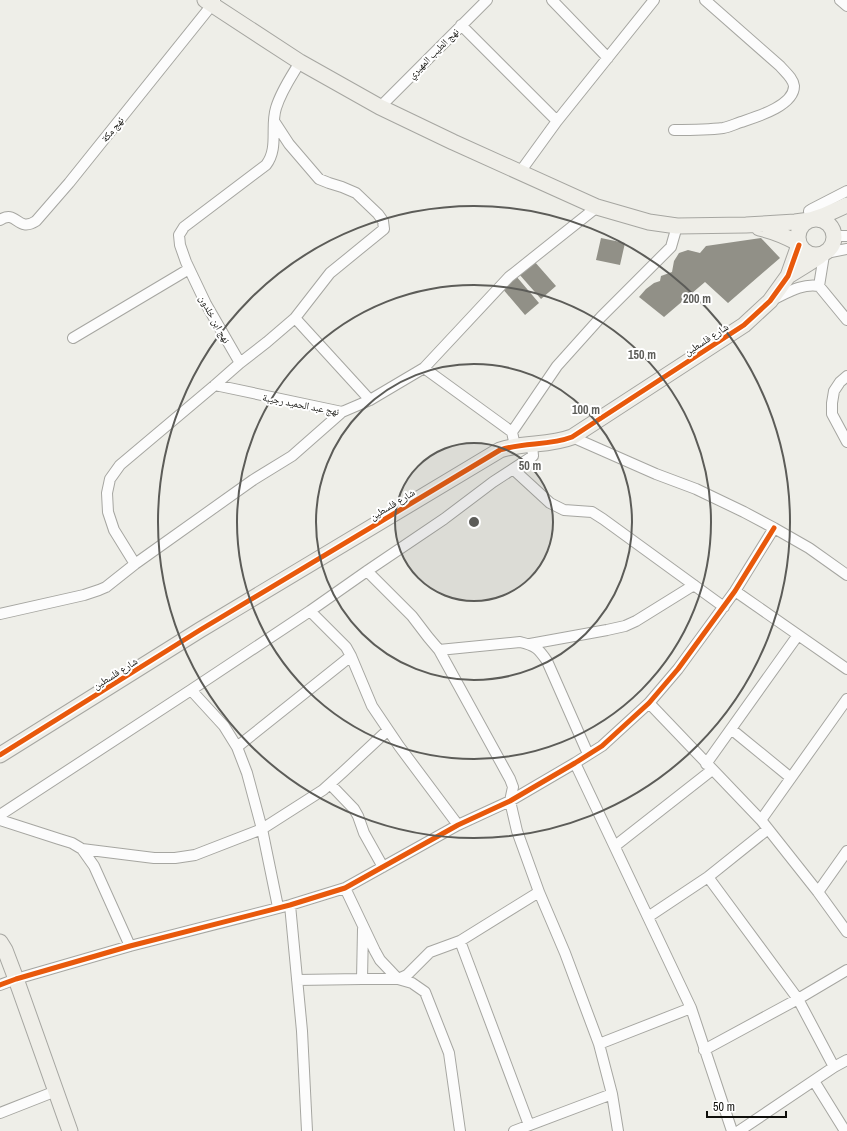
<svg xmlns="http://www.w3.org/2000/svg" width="847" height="1131" font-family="'Archivo Narrow','Noto Naskh Arabic',sans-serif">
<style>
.building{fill:#919087}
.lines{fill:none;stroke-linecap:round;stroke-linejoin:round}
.street-casing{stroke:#a6a6a1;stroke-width:12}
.secondary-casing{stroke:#a6a6a1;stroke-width:17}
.street{stroke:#fcfcfc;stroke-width:10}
.secondary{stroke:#efeee8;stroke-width:15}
.cycleway-casing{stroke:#fff;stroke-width:8}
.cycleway{stroke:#e8590c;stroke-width:5}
.ring{fill:none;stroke:#5c5c58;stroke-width:2}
.labels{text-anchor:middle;stroke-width:4;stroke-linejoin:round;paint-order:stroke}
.street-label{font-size:10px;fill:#0e0e0a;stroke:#fff}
.centre{fill:#5c5c58;stroke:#fff;stroke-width:2}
.ring-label{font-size:12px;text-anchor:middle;font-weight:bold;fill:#5c5c58;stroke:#fff;stroke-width:4;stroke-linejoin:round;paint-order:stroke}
</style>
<rect width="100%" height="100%" fill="#eeeee8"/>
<path class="building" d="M601,238L625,243L620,265L596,260Z
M761,238L780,258L728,303L705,282L664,317L639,297L646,289L654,283L660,281L661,276L672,272L674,261L679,253L688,250L700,253L706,246Z
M534,261L556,286L541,299L519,274Z
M516,276L539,303L525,315L502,288Z"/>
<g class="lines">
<defs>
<path id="street" d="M552,0L608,58
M840,0L847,6
M461,25L557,121
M380,107L487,0
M674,130C690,130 707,130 723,128C729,127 735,124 741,122C756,117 794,106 794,86C793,78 785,72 780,66L705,0
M520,172L557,121L654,0
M0,220C17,209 17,233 36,221L69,183L215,1
M810,220L809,211L812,209L847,191
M835,236H847
M826,253L847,249
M819,286L824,255
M772,300C787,293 802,283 819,286L847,320
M295,318L370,400
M73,338L189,269
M240,363L267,342L295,318L330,273L384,229L383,221L378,214L356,193L342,187L329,183L319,179L289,144L274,121
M847,376L840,382L834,391L832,403V414L847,442
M215,385L342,412L370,400L424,368
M512,432L557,366L601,317L671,247L677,226
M572,437L656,474L696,489L744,512L774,528L809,548L847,575
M515,446L512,432L424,368L509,277L597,207
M513,469L550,503L564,510L592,512L603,519L724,607
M135,564L114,530L108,512L107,493L110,479L120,465L215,385L240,363L206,304L186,262L180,245L179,235L184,227L266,165C279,148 270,127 276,108C281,91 291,77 300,62
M367,571L412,616L428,637L439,650L510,779L513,787L510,801L517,831L539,892L565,953L599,1044L612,1094L618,1131
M735,591L847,669
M310,611L346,647L351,656L372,706L399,746L458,825
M0,614L84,595L99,590L106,587L135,564L253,480L292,456L342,412
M530,644L607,630L625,626L636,621L694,585
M439,650L520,642C536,646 538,648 547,661L588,754
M191,690L224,726L237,747L247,773L262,829L278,907
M649,703L761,820L818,892L847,932
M731,729L791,778
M237,747L351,656
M575,763L691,1008L732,1131
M706,764L798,635
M330,784L354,809L358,816L364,833L383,867
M0,815L191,690L310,611L367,571L444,519L493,482L533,456L532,445
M0,820L59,839L72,843L82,849L94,866L130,946
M761,820L847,699
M615,846L712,770
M82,849L154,858H175L195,855L262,829L323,790L343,772L388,730
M708,877L798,999L834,1067
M345,888L375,951L380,960L398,979
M818,892L847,851
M290,905L302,1031L307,1131
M648,917L708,877L768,829
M460,941L529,1125
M362,979L363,929
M398,979L407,975L430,952L460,941L539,892
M297,980L362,979H398L412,983L425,992L449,1053L460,1131
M0,985L16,979L130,946L290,905L345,888L458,825L510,801L575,763L602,746L649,703L678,669L735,591L774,528
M599,1044L691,1008
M704,1050L798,999L847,970
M814,1081L845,1131
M0,1113L56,1091
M514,1131L612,1094
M739,1131L834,1067L847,1060"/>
<path id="secondary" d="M205,0L300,62L380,107L453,142L597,207L649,222L677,226L746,225L795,222L810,220
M798 237a18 18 0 1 1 36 0a18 18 0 1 1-36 0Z
M813,219L825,215L847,205
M759,228C773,231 785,236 798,243
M788,276L809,263L820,256
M0,755L200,630L500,450C524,442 549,446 572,437L744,325L770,301L788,276L799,245
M0,942L5,950L16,979L70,1131"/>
</defs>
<use href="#street" class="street-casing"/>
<use href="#secondary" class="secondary-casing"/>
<use href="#street" class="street"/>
<use href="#secondary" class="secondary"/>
<defs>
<path id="cycleway" d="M0,755L200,630L500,450C524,442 549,446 572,437L744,325L770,301L788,276L799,245
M0,985L16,979L130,946L290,905L345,888L458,825L510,801L575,763L602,746L649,703L678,669L735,591L774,528"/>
</defs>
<use href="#cycleway" class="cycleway-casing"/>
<use href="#cycleway" class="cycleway"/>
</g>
<circle cx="474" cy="522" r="79" fill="#5c5c58" fill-opacity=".12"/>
<g class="ring">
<circle cx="474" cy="522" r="79"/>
<circle cx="474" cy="522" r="158"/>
<circle cx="474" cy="522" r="237"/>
<circle cx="474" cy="522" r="316"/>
</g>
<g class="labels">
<g class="street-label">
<text transform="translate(433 53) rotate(-45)" y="4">نهج الطيب المهيري</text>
<text transform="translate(112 129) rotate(-51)" y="4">نهج مكة</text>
<text transform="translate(215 319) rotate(61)" y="4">نهج ابن خلدون</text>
<text transform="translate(706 339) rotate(-33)" y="4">شارع فلسطين</text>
<text transform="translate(301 404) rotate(11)" y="4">نهج عبد الحميد رجيبة</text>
<text transform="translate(392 504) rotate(-31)" y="4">شارع فلسطين</text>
<text transform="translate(115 673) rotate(-32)" y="4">شارع فلسطين</text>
</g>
</g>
<circle cx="474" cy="522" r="6" class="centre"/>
<g class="ring-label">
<text x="697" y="303">200 m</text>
<text x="642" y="359">150 m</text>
<text x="586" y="414">100 m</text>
<text x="530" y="470">50 m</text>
</g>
<path d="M707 1111v6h79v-6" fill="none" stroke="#0e0e0a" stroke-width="2"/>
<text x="713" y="1111" font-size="12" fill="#0e0e0a" stroke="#ffffff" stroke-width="3" paint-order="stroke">50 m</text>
</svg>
